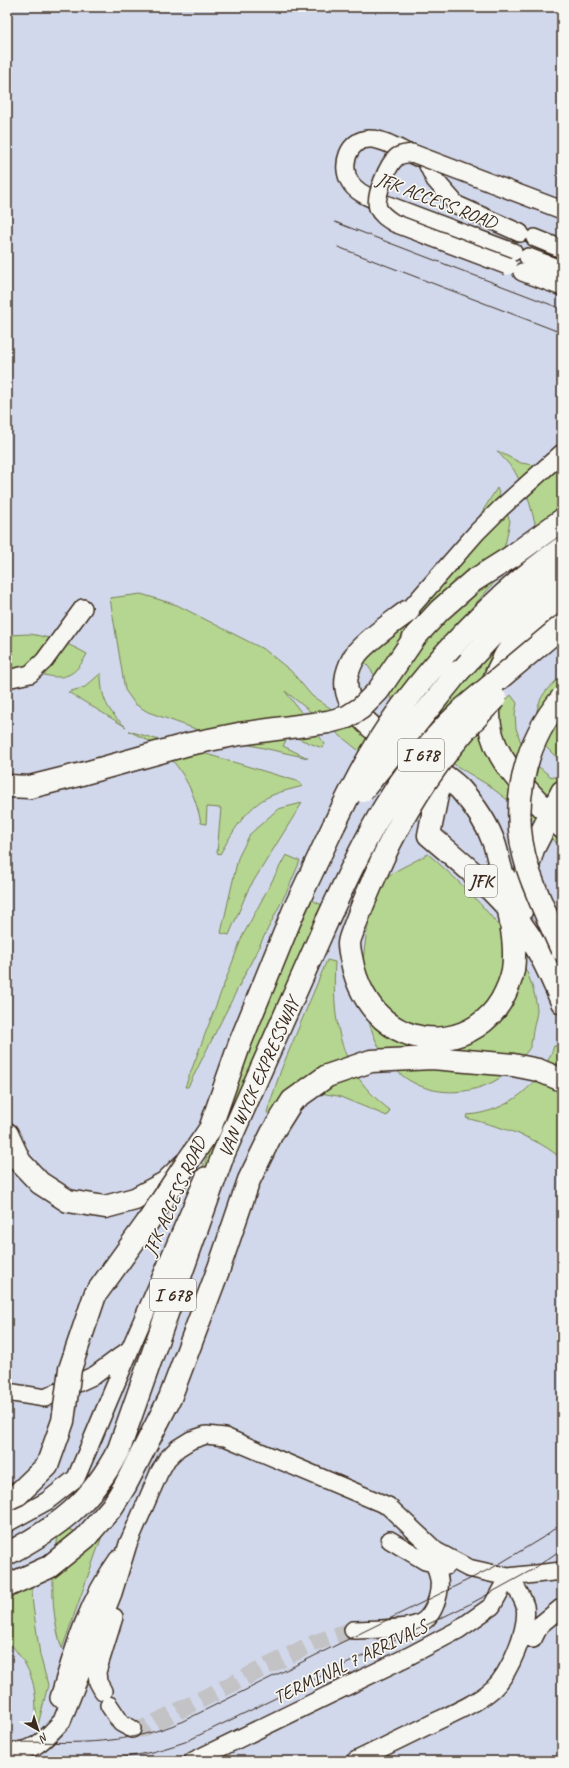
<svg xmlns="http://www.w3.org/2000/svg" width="569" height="1768" font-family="Caveat,sans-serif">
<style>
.built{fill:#d1d8eb}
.green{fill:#b5d690;stroke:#788057}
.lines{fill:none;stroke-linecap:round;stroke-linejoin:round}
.minor-tunnel{stroke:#c3c2c5;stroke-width:17;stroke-dasharray:17 8;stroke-linecap:butt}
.minor-casing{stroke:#3b2a1e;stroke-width:20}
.highway-casing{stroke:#3b2a1e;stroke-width:25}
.minor{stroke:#f6f6f2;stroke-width:17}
.highway{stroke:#f6f6f2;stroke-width:22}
.tram{stroke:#3b2a1e;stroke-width:1}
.minor-bridge-casing{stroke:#3b2a1e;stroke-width:20;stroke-linecap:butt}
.highway-bridge-casing{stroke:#3b2a1e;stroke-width:25;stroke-linecap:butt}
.minor-bridge{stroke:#f6f6f2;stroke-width:17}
.highway-bridge{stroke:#f6f6f2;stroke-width:22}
.labels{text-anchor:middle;stroke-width:3.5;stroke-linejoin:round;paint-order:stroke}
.shield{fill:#f6f6f2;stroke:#73675e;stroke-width:1}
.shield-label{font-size:18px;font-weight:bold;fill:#3b2a1e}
.street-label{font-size:19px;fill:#3b2a1e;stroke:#f6f6f2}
</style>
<rect width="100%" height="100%" fill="#e5e8ef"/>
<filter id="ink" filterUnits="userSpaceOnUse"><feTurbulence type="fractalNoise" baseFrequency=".025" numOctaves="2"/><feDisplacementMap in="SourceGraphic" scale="8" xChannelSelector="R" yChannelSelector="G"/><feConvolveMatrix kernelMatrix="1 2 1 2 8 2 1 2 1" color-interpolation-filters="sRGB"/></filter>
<g filter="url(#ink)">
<path class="built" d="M7,7H562V1761H7Z"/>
<path class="green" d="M497,451L521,463L562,469V555L522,574L532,555L535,523L528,497L514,470Z
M497,488L510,521L506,541L493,584L434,650L450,665L515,621L485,668L479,686L480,732L482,742L488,756L498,770L562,841V849L543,828L526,814L488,785L455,765L419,736L362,658L419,613Z
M141,594L177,605L265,650L291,671L312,696L348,720L382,754L420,772L418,778L364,755L285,691L325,744L322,748L289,735L283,746L308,758L250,745L204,732L148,712L135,704L125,690L110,598Z
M30,634C53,638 68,643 87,654C65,697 42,666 7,669V635Z
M101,673C101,698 107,711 126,727L68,692L85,687Z
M562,676V685L536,718C537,698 547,688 562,676Z
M511,695L517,703L515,714L516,728L522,746L516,765L510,758L495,711Z
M562,708V759L555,756L541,742Z
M129,731L297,781L303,786C293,789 281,791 270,796C246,807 233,832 220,854L217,853L221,808L207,807L206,824L201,823C196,796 184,771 164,751C155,743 140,737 129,731Z
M533,762L550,776L562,779V815L529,777Z
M302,803L248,890L229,935L221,933L238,858L250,834L278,809Z
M428,854C471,891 531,949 537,1009C537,1016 534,1024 533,1031C532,1036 532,1042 530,1047C528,1051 523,1056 520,1060C491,1097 429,1104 395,1069C370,1044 361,1001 363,967C364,941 369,916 378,891C379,888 380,882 383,880C391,872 416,861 428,854Z
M286,855L300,861L288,889L188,1087H185L242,937Z
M312,900L324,906L237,1113L107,1428L100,1425L283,966Z
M327,960L335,962C332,1022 339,1072 390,1110L387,1116L338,1096L313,1092L269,1115L267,1112L281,1070Z
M562,1045V1160C540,1137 496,1126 466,1118L467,1115C508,1112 541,1085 554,1046Z
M107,1522L62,1649C50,1611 51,1575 58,1537L69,1529L76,1532Z
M31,1578L33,1606L40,1655L48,1685L37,1729L35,1728C38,1689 34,1670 7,1640V1593Z"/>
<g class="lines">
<path class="minor-tunnel" d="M132,1729H142L314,1643L353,1630"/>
<defs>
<path id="minor" d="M417,157C404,152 384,139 371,139C348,138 340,166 350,182C355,191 366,196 375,200L513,252
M426,161L435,180L457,205L520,233
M535,238L562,249
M528,257L562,270
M522,272L562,287
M408,611L477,532L501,508L562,453
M7,679L30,674L44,661L83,608
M7,1392L45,1398L95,1375L130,1349L205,1176
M7,1523L47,1501L76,1478L130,1350
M390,1540L425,1561L446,1566
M353,1630C369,1629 404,1630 418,1624C433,1619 441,1594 439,1579C438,1574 436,1569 435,1564
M533,1639L540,1625L562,1607
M103,1691L98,1682L97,1672L114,1617
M59,1698C74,1648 87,1602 118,1559
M109,1705L121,1723L132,1729
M7,1752C37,1751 43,1741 62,1721L113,1593L128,1544L159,1473L167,1459L178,1448L191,1440L206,1435L225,1437L388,1506L436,1551L468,1568L508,1577L562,1571
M193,1761L409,1656L458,1630L492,1606L508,1577
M355,1761C382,1748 410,1734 437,1721C456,1712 477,1703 493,1689C509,1674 529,1629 525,1606C522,1595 515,1586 508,1577"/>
<path id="highway" d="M562,596C553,604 543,611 534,619C498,654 473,709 501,756C516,782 542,805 562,827
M408,611C391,624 371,637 357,653C352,660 349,667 347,675C336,728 433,759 461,790C475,806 487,823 494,843C498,854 499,866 503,875C509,887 515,899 521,911
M415,637L440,610L473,581L511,557L562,520
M452,646C485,610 522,576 562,548
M458,672L500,627L562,569
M441,775L429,835C458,860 494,889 517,919C536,942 551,975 562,1002
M375,876C367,894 360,911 353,930C352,934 349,939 349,944C349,950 351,956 352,962C356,983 367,1005 383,1019C420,1051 476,1043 501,1001C506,992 511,981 513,970C516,950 512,929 509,910
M525,876L533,849L562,792
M7,1134L20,1162L40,1183L68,1201L105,1207L135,1199L165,1183L188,1161L210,1129L240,1043L294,910L334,825
M7,1554C58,1527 92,1502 119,1449L223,1155L327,921
M7,1586L49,1567L85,1538L112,1507L125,1486L170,1398L219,1268L249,1180L272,1133L292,1101L327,1076L371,1061L432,1058L513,1065L538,1070L562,1080"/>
</defs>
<use href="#minor" class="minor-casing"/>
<use href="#highway" class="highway-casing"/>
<use href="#minor" class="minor"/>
<use href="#highway" class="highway"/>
<path class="tram" d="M335,222L562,309
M338,247L562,333
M7,1742C70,1742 116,1747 177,1724L494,1567L542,1538L562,1523
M7,1760C50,1760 95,1763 138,1755C154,1752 170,1747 185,1742L472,1603L532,1570L562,1549"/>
<defs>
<path id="minor-bridge" d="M508,266L394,223C388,219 381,215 378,208C374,197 388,164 397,157C401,154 408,154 412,153L562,210"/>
<path id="highway-bridge" d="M562,698C522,745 509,810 528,869C537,896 550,923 562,950
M7,786L30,787L78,775L189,744L239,734L328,722L347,717L361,708L378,691L415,637
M362,791L458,672
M334,825C347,799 359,773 374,749C396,711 423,678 452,646
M375,876C403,809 444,749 495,698
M327,921C364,840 397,770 464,708L562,626
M7,1499L18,1494L47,1466L63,1421L70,1369L95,1295L147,1223L188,1161"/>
</defs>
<use href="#minor-bridge" class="minor-bridge-casing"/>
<use href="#highway-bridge" class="highway-bridge-casing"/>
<use href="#minor-bridge" class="minor-bridge"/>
<use href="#highway-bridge" class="highway-bridge"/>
</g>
</g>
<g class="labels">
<g class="shield">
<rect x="398" y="739" width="46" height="32" rx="3"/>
<rect x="465" y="865" width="32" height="32" rx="3"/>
<rect x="150" y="1279" width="46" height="32" rx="3"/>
</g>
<g class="shield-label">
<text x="421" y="761">I 678</text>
<text x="481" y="887">JFK</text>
<text x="173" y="1301">I 678</text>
</g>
<g class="street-label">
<text transform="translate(437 200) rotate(21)" y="7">JFK ACCESS ROAD</text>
<text transform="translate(258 1077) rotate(-66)" y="7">VAN WYCK EXPRESSWAY</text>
<text transform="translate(174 1196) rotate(-66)" y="7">JFK ACCESS ROAD</text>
<text transform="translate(350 1661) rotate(-26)" y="7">TERMINAL 7 ARRIVALS</text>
</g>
</g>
<rect width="569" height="1768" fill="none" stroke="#f6f6f2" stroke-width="24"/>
<rect x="12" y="12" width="545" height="1744" fill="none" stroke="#3b2a1e" stroke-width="1.5" filter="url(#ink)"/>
<g transform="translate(38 1730) rotate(141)" stroke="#f6f6f2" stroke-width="3" paint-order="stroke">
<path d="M0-3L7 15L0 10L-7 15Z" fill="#3b2a1e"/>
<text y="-6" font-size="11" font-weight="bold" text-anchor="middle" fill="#3b2a1e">N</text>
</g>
</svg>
